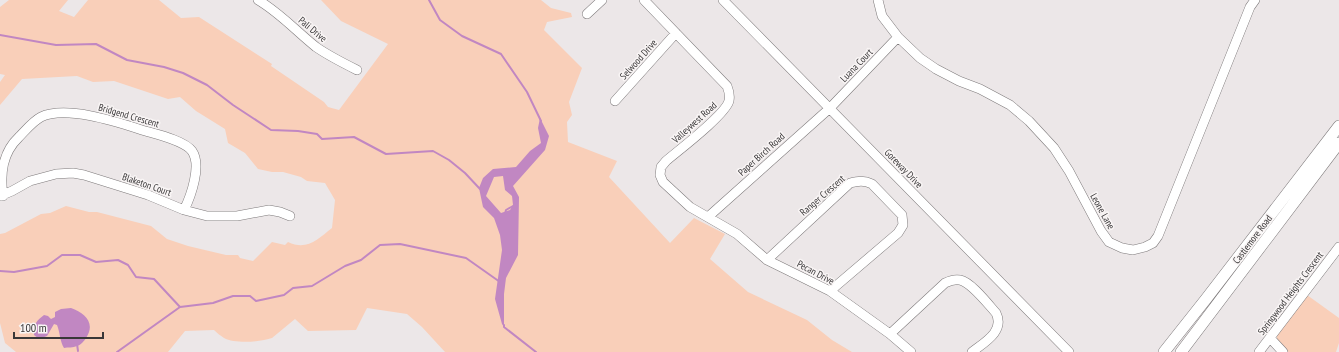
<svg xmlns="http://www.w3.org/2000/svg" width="1339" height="352" font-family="'PT Sans Narrow',sans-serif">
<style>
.green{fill:#f9cfb9}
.water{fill:#c187c2;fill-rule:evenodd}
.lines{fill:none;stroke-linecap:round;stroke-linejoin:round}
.stream{stroke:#c187c2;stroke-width:2}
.minor-casing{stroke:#7e7a7b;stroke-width:10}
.major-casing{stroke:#7e7a7b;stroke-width:12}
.minor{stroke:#fff;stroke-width:9}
.major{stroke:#fff;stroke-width:11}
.labels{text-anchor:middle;stroke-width:3;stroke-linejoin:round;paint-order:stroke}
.street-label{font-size:10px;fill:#393738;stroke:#f9f5f5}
</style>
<rect width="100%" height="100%" fill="#ece7e8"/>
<path class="green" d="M9,0H68L59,11L74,17L88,0H159L181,18L199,17L272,64L271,66L324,102L328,107L339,110L388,44L341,21L321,0H541L551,8L571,13L572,17L547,22L544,30L582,68L569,102L572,115L567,122L568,142L617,161L609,177L670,243L694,218L725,234L710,259L748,292L807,320L832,340L852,352H445L422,327L407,314L367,308L356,330L308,331L295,319L272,338C261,342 235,344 224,338C221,336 217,333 214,330L185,331L168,352H16L5,343L0,323V234L5,233L41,214L50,213L66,206L89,212H97L151,226L167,239L188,246L226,255H238L240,258L253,261L272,242L285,245L288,242C307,251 318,239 332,228L335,200L325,183L307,181L301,177L283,172H272L258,169L245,153L228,143L225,129L196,111L180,97L168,99L114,81L93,82L77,76L22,79L0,105V82L5,75L0,74V7Z
M1307,295L1339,318V343L1336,352H1287L1277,341V335Z"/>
<path class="water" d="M540,118L549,136L545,150L513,186L519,197L518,255L506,278L504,294V327L502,324L495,299L502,250L500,235L494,218L483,207L479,188L483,178L493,169L516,167L530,151L541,143L538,128ZM503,176L505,190L512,196L513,205L510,210L501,213L486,196L494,177Z
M71,308C85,313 96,323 86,338C84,341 81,345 77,346C73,348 68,347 64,348C60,342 60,332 57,325L54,324L47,336L39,339L34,335C33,325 36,321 44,315L48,316L51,319L55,317V312L61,309Z"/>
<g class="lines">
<path class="stream" d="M429,0L440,20L462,36L501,54L527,92L541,121
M0,35L56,45L96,44L127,60L164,67L183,73L207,85L233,105L271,130L298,131L317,134L322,139L354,137L386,154L433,151L449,160L465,173L480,189
M505,214L506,210L513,206
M0,271L14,272L47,266L62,255H80L96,262L118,260L128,265L136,277L154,279L180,307
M504,325V327L536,352
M77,344L78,351
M117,352L180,307L213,303L233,296H250L256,301L284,295L293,288L312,286L345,266L361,260L380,245L400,244L466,258L500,282"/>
<defs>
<path id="minor" d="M258,0C280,13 296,31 316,47C329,56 343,63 357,70
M644,0L727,86C729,91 730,96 729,101C725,115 679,150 666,161L661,167L660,175L663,182L690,207L737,234L767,260L830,291L890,334L911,352
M723,0L1069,352
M878,0L882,16L898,37L920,58L936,69L959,81L980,89L1010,105L1029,121L1054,148L1069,171L1101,231L1109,242L1122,248L1133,250L1145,247L1153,243L1158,236L1250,7L1255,0
M587,14L602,0
M615,101L676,33
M0,196L12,191L30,181L56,174L73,173L84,175L148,195L184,210L207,216H237L269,210L280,212L290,216
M3,196C0,174 2,153 19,137C25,131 33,121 41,117C66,105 117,122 142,130C155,134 184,140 192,151C202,165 191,196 184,210
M708,217L830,108L898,37
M767,260L850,183C858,181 864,180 872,184L902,215L903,225L898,233L830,291
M890,334L945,283C949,281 955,279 960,280C971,282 988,304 996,313C1005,331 985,342 972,352
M1270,338L1283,352
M1259,352L1339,247"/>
<path id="major" d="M1164,352L1206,299L1339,126
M1181,352L1339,143"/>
</defs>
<use href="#minor" class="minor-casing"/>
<use href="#major" class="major-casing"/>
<use href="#minor" class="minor"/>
<use href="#major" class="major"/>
</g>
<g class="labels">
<g class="street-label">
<text transform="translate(313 29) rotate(40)" y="4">Pali Drive</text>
<text transform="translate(638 59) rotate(-48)" y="4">Selwood Drive</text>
<text transform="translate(856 65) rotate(-46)" y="4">Luana Court</text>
<text transform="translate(129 115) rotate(16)" y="4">Bridgend Crescent</text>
<text transform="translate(694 122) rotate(-42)" y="4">Valleywest Road</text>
<text transform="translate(761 154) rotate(-42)" y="4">Paper Birch Road</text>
<text transform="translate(904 168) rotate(46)" y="4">Goreway Drive</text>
<text transform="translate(147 184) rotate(19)" y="4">Blaketon Court</text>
<text transform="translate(822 195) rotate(-41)" y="4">Ranger Crescent</text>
<text transform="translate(1103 211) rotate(61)" y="4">Leone Lane</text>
<text transform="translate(1252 239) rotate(-53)" y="4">Castlemore Road</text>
<text transform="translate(816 272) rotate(28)" y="4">Pecan Drive</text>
<text transform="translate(1290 293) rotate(-53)" y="4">Springwood Heights Crescent</text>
</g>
</g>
<path d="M14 332v6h89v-6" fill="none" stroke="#393738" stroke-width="2"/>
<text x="20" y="332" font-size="12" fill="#393738" stroke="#f9f5f5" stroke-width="3" paint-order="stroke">100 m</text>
</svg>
